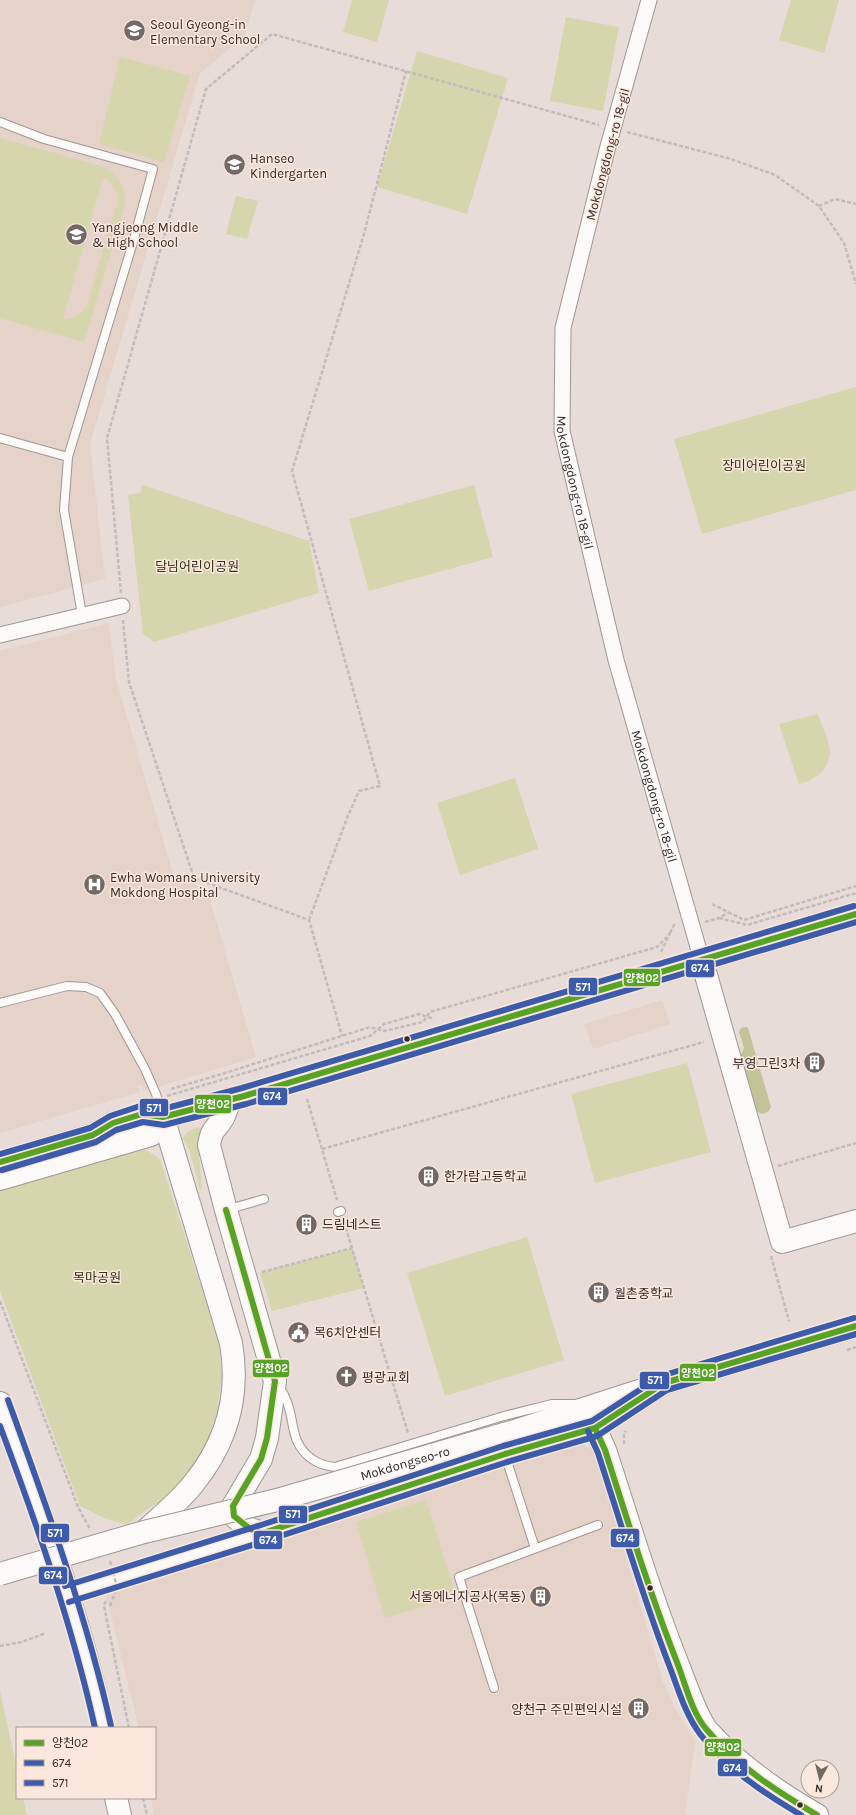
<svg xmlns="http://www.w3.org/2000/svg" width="856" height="1815" font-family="Karla,'Noto Sans KR',sans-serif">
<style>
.built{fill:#e5d2c8}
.green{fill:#d5d6ad;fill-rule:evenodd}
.forest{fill:#c2c398}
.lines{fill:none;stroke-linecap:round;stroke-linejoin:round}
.lane-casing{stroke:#9f9692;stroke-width:10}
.street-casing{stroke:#9f9692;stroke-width:17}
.secondary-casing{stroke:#9f9692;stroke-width:24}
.path{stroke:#c2bdbc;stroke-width:2.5;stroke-dasharray:4 2;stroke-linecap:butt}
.lane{stroke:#fbfaf9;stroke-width:8}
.street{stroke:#fbfaf9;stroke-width:15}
.secondary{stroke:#fbfaf9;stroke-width:22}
.secondary-bridge-casing{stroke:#9f9692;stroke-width:24;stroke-linecap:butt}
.path-bridge{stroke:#c2bdbc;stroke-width:2.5;stroke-dasharray:4 2;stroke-linecap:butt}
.secondary-bridge{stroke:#fbfaf9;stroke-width:22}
.bus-1-casing{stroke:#fce7dd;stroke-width:9}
.bus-2-casing{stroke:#fce7dd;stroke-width:9}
.bus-3-casing{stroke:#fce7dd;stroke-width:9}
.bus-1{stroke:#57a325;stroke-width:6}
.bus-2{stroke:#3d5bab;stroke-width:6}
.bus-3{stroke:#3d5bab;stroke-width:6}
.bus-dot{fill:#322b27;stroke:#fce7dd;stroke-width:1.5}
.labels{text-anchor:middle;stroke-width:3;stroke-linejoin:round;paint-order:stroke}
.poi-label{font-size:13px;fill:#322b27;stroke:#fce7dd;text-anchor:start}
.street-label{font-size:13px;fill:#322b27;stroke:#fce7dd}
.park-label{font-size:13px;fill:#2e3312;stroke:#fce7dd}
.line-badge{stroke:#fce7dd;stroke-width:1.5}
.badge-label{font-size:11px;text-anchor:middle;font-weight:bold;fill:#fff}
</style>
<rect width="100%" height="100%" fill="#e7dcd7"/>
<path class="built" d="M0,0H255L244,37L200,73L90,444L105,579L0,607Z
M109,623L115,676L174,877L207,890L256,1057L144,1091L142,1085L138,1086L140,1092L0,1133V651Z
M662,1000L670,1024L593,1049L585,1024Z
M574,1440L594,1451L663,1682L676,1710L695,1741L685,1815H154L151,1798H155V1728H139L106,1594L117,1573Z"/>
<path class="green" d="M352,0H389L377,42L343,32Z
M791,0H839L824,53L779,40Z
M566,17L619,27L603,111L550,101Z
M417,51L508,78L467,214L377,187Z
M120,57L190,76L164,162L99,144Z
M0,138L105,167C118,176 127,188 125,205L84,342L0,318ZM103,177L111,183L116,191L117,195V203L87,306C81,314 74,319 63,319Z
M236,196L258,201L247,239L226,234Z
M856,387V490L702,534L674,439Z
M143,485L309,541L319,593L154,642L143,634L128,495L140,493Z
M474,485L493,557L369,591L349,519Z
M818,714C821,723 831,745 830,753C828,771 815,780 799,784L779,724Z
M515,778L538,849L460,875L437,803Z
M687,1063L711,1152L595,1183L571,1094Z
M203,1127H204L198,1141L202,1189H200L189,1149L183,1139C186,1130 194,1128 203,1127Z
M131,1145L146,1150L160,1159L219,1342L222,1375L217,1412L206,1444L187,1477L165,1499L146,1510L127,1525L104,1518L80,1506L0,1291V1187Z
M527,1237L564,1360L445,1396L407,1273Z
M352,1248L364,1288L272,1311L260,1273Z
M426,1500L456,1596L385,1618L356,1522Z
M0,1691L17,1769V1798H23L27,1815H0Z"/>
<path class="forest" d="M746,1027L748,1028L771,1107L768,1112L762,1114L756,1111L755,1109L740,1057L744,1048L739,1032L741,1028Z"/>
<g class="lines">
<defs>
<path id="lane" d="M0,122L44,139L153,169L134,239L68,457L64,510L82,615
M0,438L68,457
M0,1003L67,986L86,987L100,993L115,1014L145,1069L156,1094L162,1114
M226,1210L264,1199
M338,1212L341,1211
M278,1387C281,1390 284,1393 285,1397C296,1419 288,1442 312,1459C319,1464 325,1466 335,1467L504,1416L552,1404H573
M505,1455L535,1548
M494,1688L459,1577L598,1525"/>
<g id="street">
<path id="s1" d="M649,0L607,150L563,328L562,431L616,660L702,961"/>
<path d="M0,635L122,606"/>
</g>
<path id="secondary" d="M702,961L782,1242L856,1221
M230,1099C228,1105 226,1112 223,1118C216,1130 212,1127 209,1145L226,1210L275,1381L267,1438L261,1459L233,1506L234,1516L243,1524L250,1529L263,1533
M0,1162L93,1135L113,1123L142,1114L163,1117L244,1096L856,914
M0,1179L151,1135L163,1117
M0,1403C39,1509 81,1617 103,1728
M595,1428L605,1450C629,1523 651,1598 680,1670C686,1685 697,1718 707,1730C738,1765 777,1792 817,1815
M518,1430L664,1383L856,1326
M144,1532C161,1516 180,1501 194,1483C227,1442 240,1395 231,1343L163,1117
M67,1594L263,1533L505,1454L595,1428L664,1383
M116,1798L120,1815"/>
</defs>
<use href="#lane" class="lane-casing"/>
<use href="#street" class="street-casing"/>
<use href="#secondary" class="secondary-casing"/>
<path class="path" d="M627,132L731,159L775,175L819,206L844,243L856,284
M819,206L835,199L856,204
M121,593L107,438L206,89L272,34L599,125
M123,620L129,682L194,878L309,920L342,1036
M712,904L744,920L856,886
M719,918L747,925L856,893
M309,920L347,818L359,791L380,786L292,471L364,234L406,71
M705,922L719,918L728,913
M670,933L675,923
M661,952L670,933
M171,1089L222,1074L370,1027L384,1031L423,1022L430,1012L657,947L667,937
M167,1096L370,1036L384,1024L419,1014L434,1019
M307,1099L337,1200
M322,1149L704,1042
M778,1166L856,1143
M344,1222L408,1433
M771,1256L789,1321
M262,1272L352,1248
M0,1301L78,1507L90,1529
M847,1350L856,1347
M624,1444V1434L626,1431
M106,1601L104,1605L106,1616L129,1728
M110,1606L112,1601
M0,1646L22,1642L46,1633
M143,1798L147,1815"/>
<use href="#lane" class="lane"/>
<use href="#street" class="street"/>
<use href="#secondary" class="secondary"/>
<defs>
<g id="secondary-bridge">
<path id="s2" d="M0,1574L144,1532L277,1500L518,1430"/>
</g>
</defs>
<use href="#secondary-bridge" class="secondary-bridge-casing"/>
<path class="path-bridge" d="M110,1561L117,1587L112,1601"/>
<use href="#secondary-bridge" class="secondary-bridge"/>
<defs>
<path id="bus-1" d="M0,1162L93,1135L113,1123L142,1114L163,1117L244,1096L856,914
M226,1210L275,1381L267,1438L261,1459L233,1506L234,1516L250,1529L263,1533L505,1454L595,1428L664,1383L856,1326
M595,1428L605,1450C628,1522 650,1594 678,1665C686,1686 692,1713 707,1730C737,1766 778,1792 817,1815"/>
<path id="bus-2" d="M2,1170L96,1142L116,1130L143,1122L164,1125L246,1104L856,922
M0,1426C37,1525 72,1624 95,1728
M588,1431L598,1453C621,1524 642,1595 669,1665C678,1688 685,1714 700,1734C726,1768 765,1794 801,1815
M69,1602L265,1541L507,1462L597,1436L667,1390L856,1334"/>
<path id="bus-3" d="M0,1154L90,1128L110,1116L140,1106L163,1109L242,1088L854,906
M8,1400C47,1508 86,1614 111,1726
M65,1586L261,1525L503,1446L592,1421L661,1376L854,1318"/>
</defs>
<use href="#bus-1" class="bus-1-casing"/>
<use href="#bus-2" class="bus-2-casing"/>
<use href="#bus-3" class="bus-3-casing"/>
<use href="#bus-1" class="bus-1"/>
<use href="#bus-2" class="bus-2"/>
<use href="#bus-3" class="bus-3"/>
</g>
<defs>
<symbol id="school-disc" viewBox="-11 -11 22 22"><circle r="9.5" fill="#716965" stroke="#fce7dd"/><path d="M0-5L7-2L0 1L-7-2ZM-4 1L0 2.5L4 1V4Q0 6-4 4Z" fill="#fff"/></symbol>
<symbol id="hospital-disc" viewBox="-11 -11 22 22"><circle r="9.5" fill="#716965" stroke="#fce7dd"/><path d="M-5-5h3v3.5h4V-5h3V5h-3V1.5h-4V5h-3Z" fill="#fff"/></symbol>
<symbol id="building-disc" viewBox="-11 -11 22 22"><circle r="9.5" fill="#716965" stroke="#fce7dd"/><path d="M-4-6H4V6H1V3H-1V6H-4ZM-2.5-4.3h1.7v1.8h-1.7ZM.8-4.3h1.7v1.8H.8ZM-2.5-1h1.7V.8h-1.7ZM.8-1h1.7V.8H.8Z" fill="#fff"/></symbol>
<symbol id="civic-disc" viewBox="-11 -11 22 22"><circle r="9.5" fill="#716965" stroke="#fce7dd"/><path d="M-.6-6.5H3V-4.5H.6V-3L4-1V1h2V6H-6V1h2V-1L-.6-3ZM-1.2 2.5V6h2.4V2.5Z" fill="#fff"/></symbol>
<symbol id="church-disc" viewBox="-11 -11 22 22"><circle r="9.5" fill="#716965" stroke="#fce7dd"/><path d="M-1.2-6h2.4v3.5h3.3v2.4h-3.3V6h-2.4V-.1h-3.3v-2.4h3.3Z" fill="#fff"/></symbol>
</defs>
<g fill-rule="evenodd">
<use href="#school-disc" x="122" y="18" width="25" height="25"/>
<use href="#school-disc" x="222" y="152" width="25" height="25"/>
<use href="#school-disc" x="64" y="222" width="25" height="25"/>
<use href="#hospital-disc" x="82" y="872" width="25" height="25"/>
<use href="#building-disc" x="802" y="1050" width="25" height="25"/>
<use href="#building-disc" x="416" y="1164" width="25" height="25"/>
<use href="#building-disc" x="294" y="1212" width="25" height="25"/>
<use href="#building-disc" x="586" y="1280" width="25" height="25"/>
<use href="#civic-disc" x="286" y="1320" width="25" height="25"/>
<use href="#church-disc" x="334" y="1364" width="25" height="25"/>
<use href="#building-disc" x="528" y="1584" width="25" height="25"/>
<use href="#building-disc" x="626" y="1696" width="25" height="25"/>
</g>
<g class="bus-dot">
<circle cx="407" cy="1039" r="3.5"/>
<circle cx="650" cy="1588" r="3.5"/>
<circle cx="800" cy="1805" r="3.5"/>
</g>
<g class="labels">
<g class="poi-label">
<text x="150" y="29">Seoul Gyeong-in<tspan x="150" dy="15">Elementary School</tspan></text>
<text x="250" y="163">Hanseo<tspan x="250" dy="15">Kindergarten</tspan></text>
<text x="92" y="232">Yangjeong Middle<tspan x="92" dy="15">&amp; High School</tspan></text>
<text x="110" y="882">Ewha Womans University<tspan x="110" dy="15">Mokdong Hospital</tspan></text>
<text x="800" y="1068" text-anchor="end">부영그린3차</text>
<text x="444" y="1181">한가람고등학교</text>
<text x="322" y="1229">드림네스트</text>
<text x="614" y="1298">월촌중학교</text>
<text x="314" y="1337">목6치안센터</text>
<text x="362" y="1382">평광교회</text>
<text x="526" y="1601" text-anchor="end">서울에너지공사(목동)</text>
<text x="622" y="1714" text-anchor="end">양천구 주민편익시설</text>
</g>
<g class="street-label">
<text transform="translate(607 154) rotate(-75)" y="5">Mokdongdong-ro 18-gil</text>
<text dy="5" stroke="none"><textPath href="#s1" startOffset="495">Mokdongdong-ro 18-gil</textPath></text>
<text dy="5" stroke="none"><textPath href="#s1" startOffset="819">Mokdongdong-ro 18-gil</textPath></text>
<text dy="5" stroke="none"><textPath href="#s2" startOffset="420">Mokdongseo-ro</textPath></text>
</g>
<g class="park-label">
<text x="764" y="470">장미어린이공원</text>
<text x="197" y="571">달님어린이공원</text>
<text x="97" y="1282">목마공원</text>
</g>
</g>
<g class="line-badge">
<rect x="685" y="959" width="30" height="19" rx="4" fill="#3d5bab"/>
<rect x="623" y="968" width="38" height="19" rx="4" fill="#57a325"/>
<rect x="568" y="977" width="30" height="19" rx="4" fill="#3d5bab"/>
<rect x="257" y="1087" width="31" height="19" rx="4" fill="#3d5bab"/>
<rect x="194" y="1094" width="38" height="20" rx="4" fill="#57a325"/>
<rect x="139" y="1098" width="30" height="19" rx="4" fill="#3d5bab"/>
<rect x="252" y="1359" width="38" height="19" rx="4" fill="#57a325"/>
<rect x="679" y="1363" width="38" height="19" rx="4" fill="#57a325"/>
<rect x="639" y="1371" width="31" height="19" rx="4" fill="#3d5bab"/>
<rect x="278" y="1505" width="30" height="19" rx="4" fill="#3d5bab"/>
<rect x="40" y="1523" width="30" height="20" rx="4" fill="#3d5bab"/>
<rect x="610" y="1528" width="30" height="20" rx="4" fill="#3d5bab"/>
<rect x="253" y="1530" width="30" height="20" rx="4" fill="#3d5bab"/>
<rect x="38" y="1566" width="30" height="19" rx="4" fill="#3d5bab"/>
<rect x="704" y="1738" width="38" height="19" rx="4" fill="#57a325"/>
<rect x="717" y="1758" width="31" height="19" rx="4" fill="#3d5bab"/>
</g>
<g class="badge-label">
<text x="700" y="972">674</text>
<text x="642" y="982">양천02</text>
<text x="583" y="991">571</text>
<text x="272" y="1100">674</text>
<text x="213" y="1108">양천02</text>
<text x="154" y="1112">571</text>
<text x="271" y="1372">양천02</text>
<text x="698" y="1377">양천02</text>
<text x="655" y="1384">571</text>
<text x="293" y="1518">571</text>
<text x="55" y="1537">571</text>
<text x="625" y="1542">674</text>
<text x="268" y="1544">674</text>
<text x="53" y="1579">674</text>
<text x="723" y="1751">양천02</text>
<text x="732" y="1772">674</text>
</g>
<rect x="16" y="1727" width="140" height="72" fill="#fce7dd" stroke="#ab9c94"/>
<rect x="24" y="1740" width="20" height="6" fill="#57a325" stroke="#ab9c94"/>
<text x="52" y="1747" font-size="12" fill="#322b27">양천02</text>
<rect x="24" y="1760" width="20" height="6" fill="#3d5bab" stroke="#ab9c94"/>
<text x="52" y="1767" font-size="12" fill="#322b27">674</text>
<rect x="24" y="1780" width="20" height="6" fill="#3d5bab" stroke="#ab9c94"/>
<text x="52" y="1787" font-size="12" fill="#322b27">571</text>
<g transform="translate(820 1779) rotate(187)"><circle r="19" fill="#fce7dd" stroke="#ab9c94"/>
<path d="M0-3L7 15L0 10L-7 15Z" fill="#716965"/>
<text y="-6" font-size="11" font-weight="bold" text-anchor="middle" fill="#322b27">N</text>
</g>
</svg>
